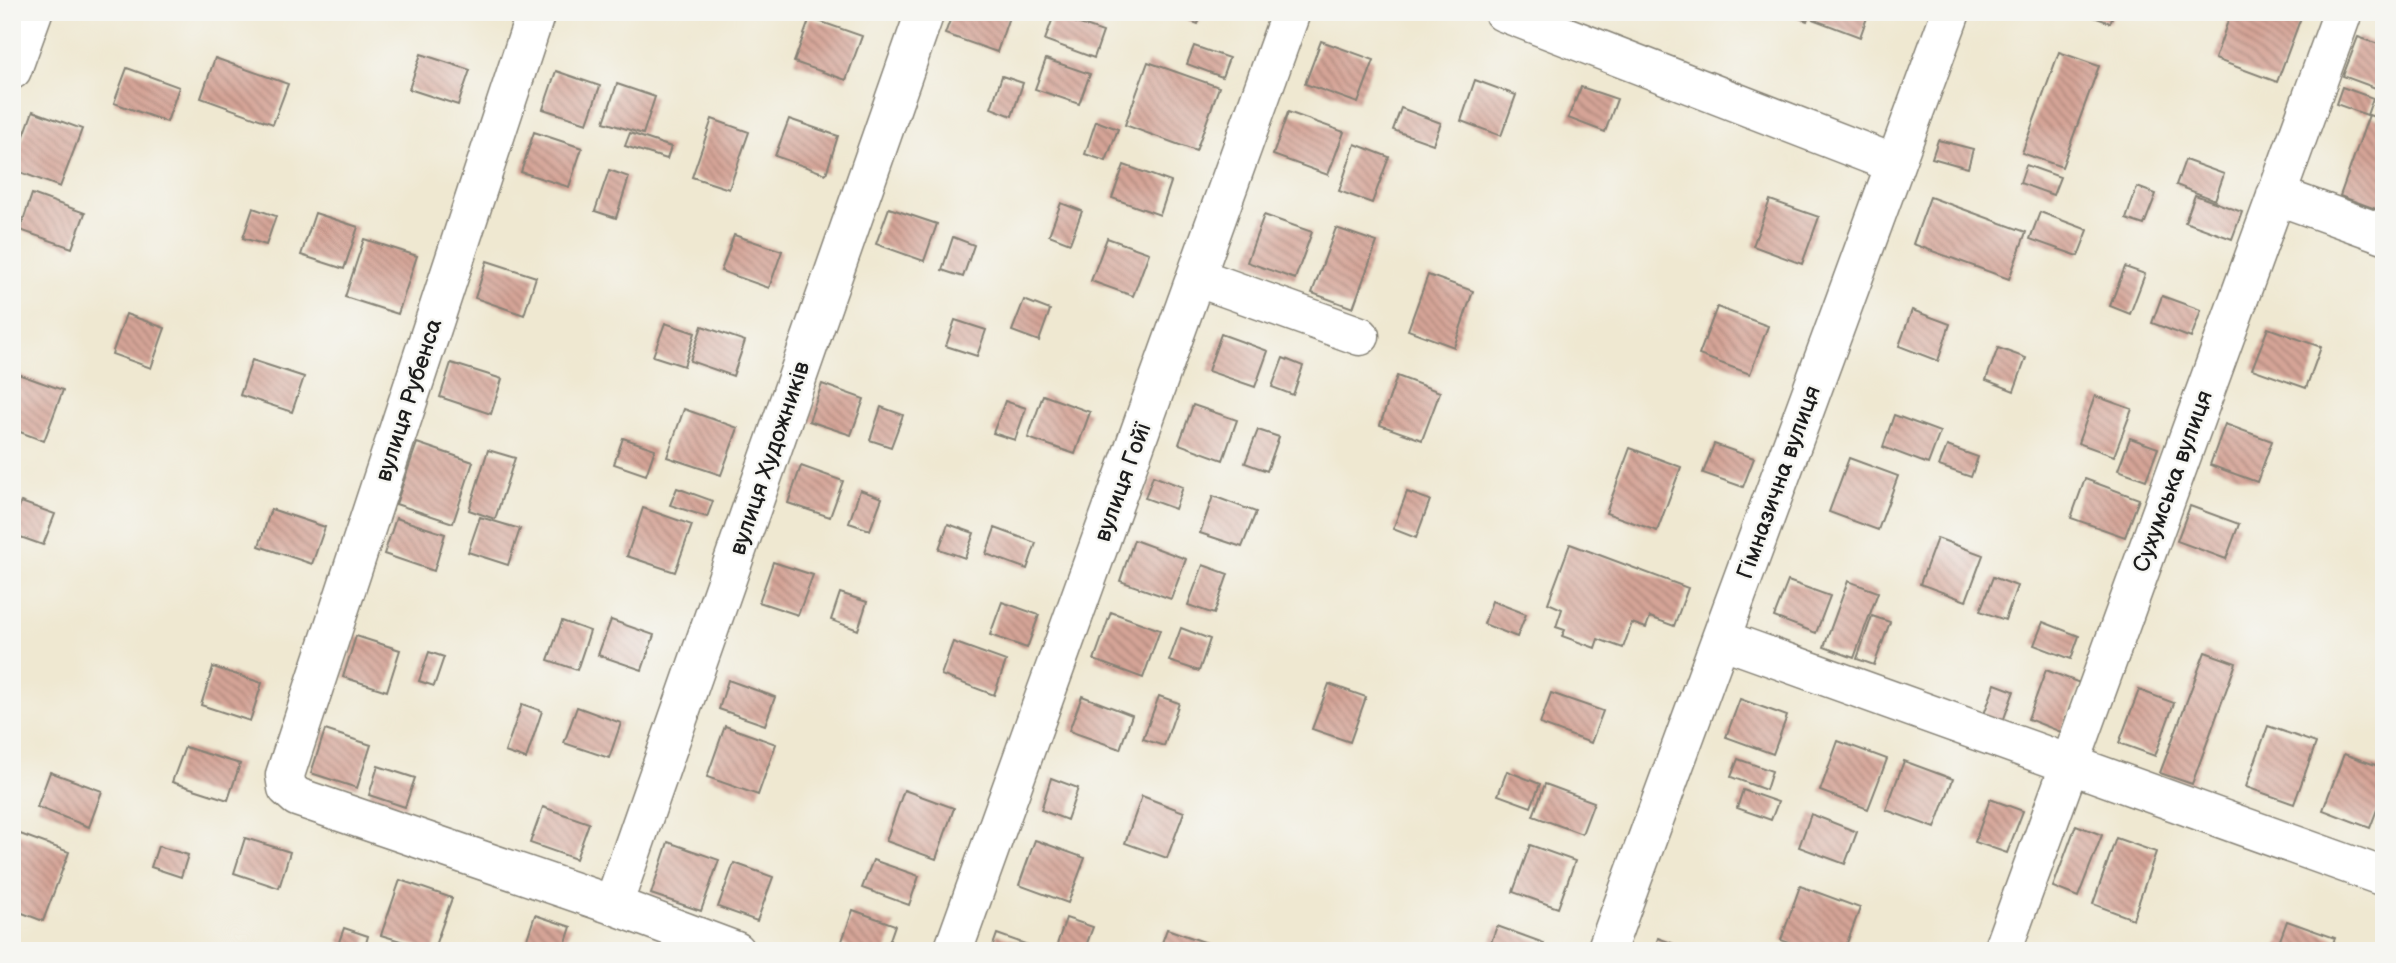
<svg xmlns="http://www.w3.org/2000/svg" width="2396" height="963" font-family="'Balsamiq Sans',sans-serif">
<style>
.building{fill:url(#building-back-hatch)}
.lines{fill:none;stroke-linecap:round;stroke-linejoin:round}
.minor-casing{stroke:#868276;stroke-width:41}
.minor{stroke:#fff;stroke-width:38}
.labels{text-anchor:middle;stroke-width:5;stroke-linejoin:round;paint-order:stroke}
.street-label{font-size:23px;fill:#1c1c1c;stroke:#f6f6f2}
</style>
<defs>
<pattern id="building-back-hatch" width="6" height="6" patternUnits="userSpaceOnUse" patternTransform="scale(1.75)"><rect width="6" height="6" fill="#d5a497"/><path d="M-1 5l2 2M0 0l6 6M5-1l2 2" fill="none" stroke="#ac857a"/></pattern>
</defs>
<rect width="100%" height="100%" fill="#f6f6f2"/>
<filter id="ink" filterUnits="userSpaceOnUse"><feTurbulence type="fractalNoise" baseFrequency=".0143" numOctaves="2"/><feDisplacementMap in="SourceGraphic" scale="14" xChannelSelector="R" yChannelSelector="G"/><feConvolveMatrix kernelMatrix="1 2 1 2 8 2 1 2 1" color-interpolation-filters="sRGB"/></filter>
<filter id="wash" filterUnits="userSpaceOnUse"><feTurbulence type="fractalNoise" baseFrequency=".00686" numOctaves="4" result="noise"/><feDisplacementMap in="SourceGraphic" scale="28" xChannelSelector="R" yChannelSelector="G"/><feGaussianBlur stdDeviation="1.57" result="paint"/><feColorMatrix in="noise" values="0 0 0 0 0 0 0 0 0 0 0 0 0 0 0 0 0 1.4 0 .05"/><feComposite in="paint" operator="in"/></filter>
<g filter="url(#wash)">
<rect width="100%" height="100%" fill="#efe8d1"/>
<g id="blocks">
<path class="building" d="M953,12H1004L1010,14L997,52L945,34Z
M1179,12H1203L1198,24L1177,16Z
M1784,12H1810L1807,21Z
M1814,12H1869L1860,37L1812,19Z
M2081,12H2114L2110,23Z
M2231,12H2303L2277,82L2215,59Z
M1054,15L1103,32L1094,58L1045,40Z
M810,18L862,36L846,80L794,62Z
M2358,37L2384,46V91L2343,76Z
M1321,41L1374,60L1358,103L1305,84Z
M1194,46L1229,58L1222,77L1187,64Z
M2059,52L2099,66L2062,167L2022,153Z
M421,54L470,70L458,105L409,89Z
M215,58L288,84L273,124L201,98Z
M1046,59L1090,74L1079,104L1035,89Z
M1148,62L1219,87L1196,151L1125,125Z
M127,68L179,87L167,122L114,103Z
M556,71L600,86L587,123L543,109Z
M1002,76L1023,83L1012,116L991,108Z
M1475,80L1516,95L1501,136L1461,121Z
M617,84L655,97L643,134L604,122Z
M1581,87L1617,99L1605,132L1568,118Z
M2342,87L2373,98L2367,115L2336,104Z
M1401,108L1441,123L1433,144L1393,130Z
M33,111L82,129L60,187L12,169Z
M1288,112L1344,132L1328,175L1273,155Z
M2369,115L2384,120V212L2340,196Z
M712,119L749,132L729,189L692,177Z
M789,119L838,136L826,174L775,156Z
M1096,121L1118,129L1106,161L1085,154Z
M534,132L582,148L569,187L521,172Z
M630,133L671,147L667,159L625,146Z
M1938,140L1973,149L1968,168L1932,158Z
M1355,144L1389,157L1372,203L1339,191Z
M2185,160L2224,174L2215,200L2176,185Z
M1124,165L1171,182L1160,215L1112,198Z
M2026,165L2060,177L2053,195L2020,183Z
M609,170L629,177L616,218L595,211Z
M2137,187L2156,194L2144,225L2126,219Z
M32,194L85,213L72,248L20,230Z
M2195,195L2242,212L2232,239L2185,222Z
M1930,197L2026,232L2009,279L1913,244Z
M1770,200L1819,217L1802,264L1753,246Z
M1061,203L1082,211L1070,243L1049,235Z
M253,208L276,216L266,245L243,238Z
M889,208L937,224L924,261L876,244Z
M2040,212L2088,230L2078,256L2030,239Z
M315,213L358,227L344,269L301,255Z
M1264,215L1312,232L1295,279L1247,262Z
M1336,228L1377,242L1353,308L1312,293Z
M734,235L782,251L769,288L721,271Z
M953,237L974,245L963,277L942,270Z
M1107,238L1149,253L1133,296L1091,281Z
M364,239L417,256L398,314L345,297Z
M487,261L536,277L524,315L475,298Z
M2125,267L2145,274L2130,314L2110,306Z
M1428,275L1473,291L1454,347L1408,330Z
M2162,296L2201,310L2191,338L2152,323Z
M1024,300L1050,310L1039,341L1012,331Z
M1717,307L1768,326L1750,374L1699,355Z
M1912,310L1950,324L1938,361L1899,346Z
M126,314L165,328L151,368L112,354Z
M955,320L986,330L977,356L946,346Z
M665,323L695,333L684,366L653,356Z
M702,326L745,341L733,376L690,361Z
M2268,328L2321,347L2306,388L2252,369Z
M1221,334L1268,351L1255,387L1208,371Z
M1998,348L2026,358L2014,391L1986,380Z
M1283,358L1303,366L1293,395L1272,387Z
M252,360L304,377L292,412L240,395Z
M451,363L502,379L491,414L440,397Z
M18,374L63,390L44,441L12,429V390Z
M1397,376L1440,392L1422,440L1380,425Z
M822,384L864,399L851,435L809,421Z
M1043,395L1090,412L1075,454L1028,438Z
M2095,396L2132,409L2114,456L2078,443Z
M1005,401L1026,408L1015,440L993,433Z
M1193,405L1237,420L1223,460L1179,444Z
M881,407L903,415L891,447L870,440Z
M684,409L738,428L721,475L667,457Z
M1894,415L1940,432L1928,464L1883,447Z
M2225,424L2272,441L2257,482L2210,465Z
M1258,430L1279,437L1267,471L1245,463Z
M623,438L655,449L646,475L614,464Z
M2130,438L2158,448L2146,480L2118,470Z
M417,443L473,462L453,523L396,504Z
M1714,444L1754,458L1743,487L1703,473Z
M1947,446L1978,457L1971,477L1939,466Z
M1630,448L1681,467L1657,531L1606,513Z
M488,450L515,458L495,519L469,510Z
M1849,458L1898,476L1878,530L1829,512Z
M801,466L843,481L830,517L788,503Z
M1153,476L1183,487L1175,509L1145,498Z
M2085,479L2139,499L2125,537L2071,518Z
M677,488L713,501L707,517L670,505Z
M860,490L882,498L870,530L849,523Z
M1407,492L1430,500L1416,538L1393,529Z
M1213,496L1256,512L1242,547L1200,533Z
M21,502L55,514L43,545L12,534V525Z
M2190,506L2239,524L2226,559L2177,541Z
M643,508L692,525L675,572L627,556Z
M271,509L325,527L312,564L259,546Z
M480,517L520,529L508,565L468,552Z
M396,518L445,534L434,571L384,554Z
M948,524L974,533L965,558L939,549Z
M995,528L1036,543L1027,569L986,554Z
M1937,538L1983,555L1966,601L1920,584Z
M1134,540L1186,559L1171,599L1120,581Z
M1570,544L1688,588L1674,626L1650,617L1646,628L1632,623L1623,648L1598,639L1595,648L1562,636L1565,630L1556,627L1562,609L1548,603Z
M773,562L813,575L798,615L759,602Z
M1203,565L1228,574L1214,614L1188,605Z
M1993,577L2017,586L2005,620L1980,611Z
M1788,581L1830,596L1816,633L1774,617Z
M1848,581L1878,592L1854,658L1824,647Z
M840,593L867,602L858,630L831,620Z
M1492,601L1526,614L1517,637L1484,624Z
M1002,602L1039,615L1027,648L990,635Z
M1111,612L1160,630L1143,678L1094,660Z
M1872,616L1890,622L1874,665L1857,659Z
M611,620L654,635L642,670L598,655Z
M562,621L590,631L577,670L548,660Z
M2043,622L2079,636L2071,659L2034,645Z
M1181,628L1210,639L1199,671L1169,661Z
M356,636L400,650L387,691L343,677Z
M953,642L1006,661L994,695L941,675Z
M429,652L444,657L434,686L419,681Z
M2205,652L2236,663L2192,784L2160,773Z
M213,667L262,683L250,721L201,705Z
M2046,670L2080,683L2061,732L2028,719Z
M728,680L775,697L765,725L719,709Z
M1329,684L1366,697L1350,742L1312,729Z
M1995,684L2014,691L2002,724L1983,717Z
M2139,690L2174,703L2155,756L2119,743Z
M1551,693L1603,711L1591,743L1540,724Z
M1082,696L1132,715L1120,749L1069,731Z
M1159,696L1179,703L1164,746L1143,739Z
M1740,699L1787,716L1773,754L1726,737Z
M522,704L542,711L526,759L505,752Z
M577,707L621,723L609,758L564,743Z
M725,726L776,744L758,795L707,777Z
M2268,726L2316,743L2294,804L2246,787Z
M325,730L371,745L357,788L311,773Z
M1838,741L1887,759L1868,809L1820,791Z
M185,747L240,764L228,800L172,782Z
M2344,754L2384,768V791L2370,828L2323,810Z
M1738,759L1772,771L1766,790L1731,777Z
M1904,761L1953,779L1935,828L1886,810Z
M378,766L415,778L405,807L369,795Z
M1507,771L1540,784L1531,807L1498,795Z
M50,772L102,791L89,827L37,807Z
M1051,778L1078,788L1067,820L1041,810Z
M1545,784L1594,802L1582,834L1533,816Z
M904,790L954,808L936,859L886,841Z
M1743,790L1778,802L1771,820L1737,808Z
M1142,796L1184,812L1167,858L1125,843Z
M1990,799L2023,811L2007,853L1975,842Z
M543,807L589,823L576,859L530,843Z
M1811,814L1857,832L1845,864L1799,847Z
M2076,825L2102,835L2078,897L2053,887Z
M12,831L69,852L43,921L12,909Z
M245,838L290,852L279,888L234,873Z
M2116,838L2156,852L2133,919L2093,904Z
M1035,840L1085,858L1068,903L1019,885Z
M668,842L719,860L701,911L651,894Z
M1530,845L1575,861L1558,908L1513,892Z
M158,846L188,855L181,877L151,867Z
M873,860L919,876L909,905L862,888Z
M734,863L773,877L757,921L718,907Z
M400,880L452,898L433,951L381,935Z
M1800,886L1860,908L1844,951H1810L1781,940Z
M853,910L895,925L886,951H859L841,944Z
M535,915L571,927L563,951H523Z
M1066,918L1093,927L1084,951L1055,950Z
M2287,921L2335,938L2330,951H2276Z
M1497,926L1544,943L1541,951H1488Z
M344,928L368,936L364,951L339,942Z
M1167,929L1227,950V951H1159Z
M997,934L1042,950V951H991Z
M1658,938L1690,950V951H1654Z"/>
</g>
</g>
<g filter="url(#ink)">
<use href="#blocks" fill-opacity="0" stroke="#868276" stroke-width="2"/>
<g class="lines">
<defs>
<path id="minor" d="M536,12L285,775L287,788L297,797L613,905L736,951
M1503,12L1895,164
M12,70L33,12
M2276,195L2384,234
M1196,277L1360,336
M1721,639L2384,877
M613,905L925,12
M953,951L1291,12
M1606,951L1951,12
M2002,951L2343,12"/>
</defs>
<use href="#minor" class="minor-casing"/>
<use href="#minor" class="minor"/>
</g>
</g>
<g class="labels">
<g class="street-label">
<text transform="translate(408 400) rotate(-72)" y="8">вулиця Рубенса</text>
<text transform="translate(769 458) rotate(-71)" y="8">вулиця Художників</text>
<text transform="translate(2172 481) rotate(-70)" y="8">Сухумська вулиця</text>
<text transform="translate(1122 482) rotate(-70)" y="8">вулиця Гойї</text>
<text transform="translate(1778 482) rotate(-70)" y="8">Гімназична вулиця</text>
</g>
</g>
<rect width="2396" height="963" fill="none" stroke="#f6f6f2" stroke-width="42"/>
</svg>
